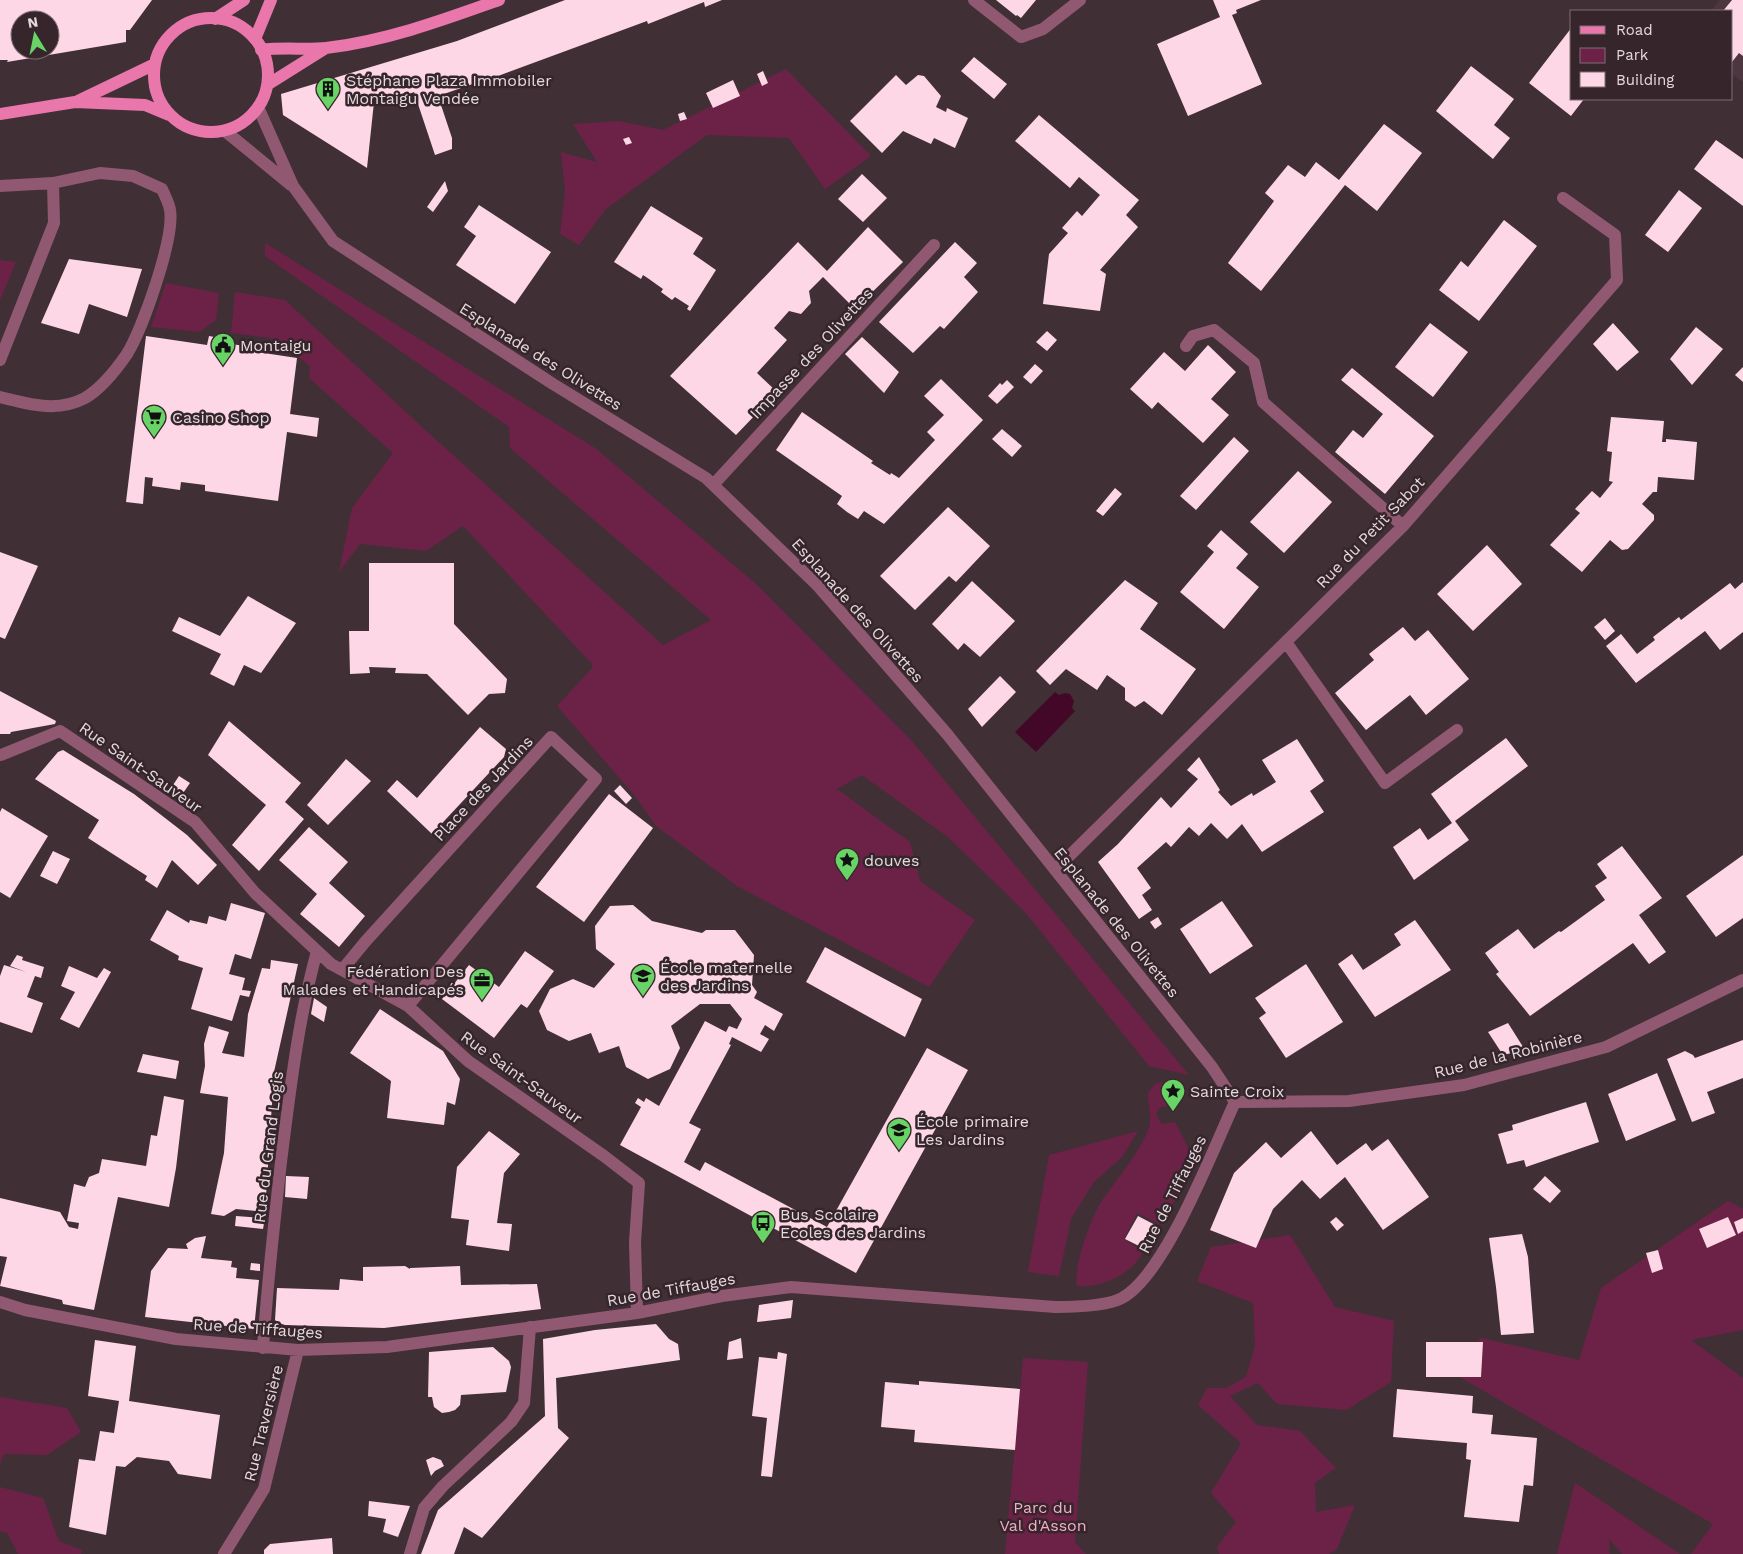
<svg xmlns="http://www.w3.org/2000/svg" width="1743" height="1554" font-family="'Work Sans',sans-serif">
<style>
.built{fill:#4e3640}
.green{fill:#6c2247}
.water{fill:#430728}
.building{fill:#fed7e6;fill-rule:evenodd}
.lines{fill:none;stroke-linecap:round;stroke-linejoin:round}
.minor{stroke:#915971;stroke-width:12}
.major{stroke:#ea77ab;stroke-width:12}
.labels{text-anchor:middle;stroke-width:5;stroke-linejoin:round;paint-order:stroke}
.poi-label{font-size:16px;fill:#e4d9dd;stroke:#36262c;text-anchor:start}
.street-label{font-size:16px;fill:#e4d9dd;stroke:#36262c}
.park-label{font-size:16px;fill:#f3acc9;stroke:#36262c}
</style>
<rect width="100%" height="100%" fill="#412f36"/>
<path class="built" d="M1720,0H1743V82L1732,74V11H1711Z"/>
<path class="green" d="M786,69L871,156L825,189L789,138L707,135L606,209L579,245L560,234L565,192L561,152L597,162L573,124L619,121L663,130Z
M265,243L595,448L755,583L912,741L1189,1075L1149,1066L1025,912L948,837L862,775L837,789L910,842L920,881L975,920L929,987L737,886L656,826L635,796L557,706L592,668V664L463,526L426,551L360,544L339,572L352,508L393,453L309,378L310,366L276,339L231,333L235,292L285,300L421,426L663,645L711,620L510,448L509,427L265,256Z
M0,260L16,262L0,300Z
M166,283L219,293L216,320L199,332L151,327Z
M1169,1080L1175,1091L1173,1105L1160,1107L1156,1114L1162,1124L1175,1122L1194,1159L1166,1218L1159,1224L1137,1213L1124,1239L1143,1252C1131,1275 1102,1288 1077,1286C1073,1266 1091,1217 1103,1199C1119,1176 1139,1154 1149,1128C1152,1118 1148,1103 1148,1093L1155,1084Z
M1138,1131L1122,1157L1094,1182L1071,1219L1059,1276L1028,1272L1049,1155Z
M1728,1201L1743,1209V1330L1691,1340L1743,1378V1554H1691L1713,1524L1453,1373L1481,1338L1579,1360L1601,1288Z
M1290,1235L1335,1307L1394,1321L1391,1382L1346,1410L1277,1404L1258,1383L1230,1396L1257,1425L1300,1431L1336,1468L1315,1483L1316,1512L1355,1505L1337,1549L1329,1554H1219L1217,1547L1236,1522L1211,1493L1241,1443L1198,1405L1207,1388H1226L1246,1377L1255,1346L1253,1303L1197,1281L1211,1247Z
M1023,1358L1088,1362L1075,1542L1086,1554H1005Z
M0,1397L67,1408L81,1432L47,1455L4,1454L0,1464Z
M1575,1483L1680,1554H1622L1609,1539L1610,1554H1557Z
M0,1487L43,1498L59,1541L82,1550L81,1554H18L7,1533L0,1531Z"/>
<path class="water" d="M1055,692L1059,695L1065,693L1070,694L1074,701L1072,708L1075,711L1036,752L1015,732Z"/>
<path class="building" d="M0,0H152L130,30H126V42L7,62L8,60H0ZM20,20H50V50H20Z
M565,0H722L705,7L704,2L648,24L647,21L498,76L499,81L492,84L490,78L438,96L452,138V149L435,155L414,92L399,98L398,94L374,102L367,168L283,115L281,94L457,41Z
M996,0H1036L1021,18L1017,15L1016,16Z
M1213,0H1261L1236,10L1237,13L1232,15L1262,84L1188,116L1157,44L1220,17Z
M1732,0H1743V56L1739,53L1732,62V11H1723Z
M1572,27V99H1584L1571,116L1529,83Z
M974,57L1007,84L994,99L961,71Z
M1471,66L1514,99L1494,125L1510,138L1493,159L1436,111Z
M763,71L768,83L762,86L757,74Z
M896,75L906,85L918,75L924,76L941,96L936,107L946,112L947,108L968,118L955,148L934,138L931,144L903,131L882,153L850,121Z
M733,80L740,96L713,108L706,93Z
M684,112L687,119L680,121L678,114Z
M1039,115L1139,200L1126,215L1138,227L1100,270L1106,274L1100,311L1043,304L1049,254L1068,233L1062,228L1077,211L1082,216L1100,195L1079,177L1070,188L1015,141Z
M1384,124L1422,153L1377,211L1345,185L1261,291L1228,263L1274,201L1265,193L1288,165L1305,177L1316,162L1339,180Z
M629,137L632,143L626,145L623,139Z
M1716,140L1743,159V206L1694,169Z
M862,174L887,198L863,222L838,199Z
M445,181L448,191L433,212L427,207Z
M1679,190L1702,208L1668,252L1645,235Z
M479,205L551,252L515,304L456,265L476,236L464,227Z
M651,206L703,238L693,254L716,270L690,311L687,309L689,306L675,297L672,300L661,292L663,289L649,279L643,275L641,279L614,262Z
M1504,220L1537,246L1479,321L1439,290L1461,261L1468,267Z
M868,227L903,262L855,309L823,277L809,291L811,303L801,314L789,311L774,328L787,340L757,373L777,392L736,435L670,376L798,242L827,271Z
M955,242L977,263L964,277L978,292L944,329L940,326L913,353L879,322Z
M69,259L142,269L127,317L89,304L79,334L41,323Z
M1430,323L1468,352L1433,397L1395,367Z
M1613,323L1639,352L1617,371L1593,344Z
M1696,327L1723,349L1692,385L1670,359Z
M1047,331L1057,340L1047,351L1036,342Z
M146,336L207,345L209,336L231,340V344L245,346L244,350L297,358L290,414L319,418L317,437L287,432L278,501L205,491V485L181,482L180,490L152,486L153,478L145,477L143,504L126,502Z
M862,337L899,372L884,393L845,354Z
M1208,345L1236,372L1211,399L1229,415L1203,443L1158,402L1152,409L1130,389L1164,352L1185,371Z
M1035,364L1043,371L1031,384L1023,377Z
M1743,367V382L1735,375Z
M1352,368L1434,436L1385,494L1335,452L1353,430L1363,438L1383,414L1341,380Z
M941,379L983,420L884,524L864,511L858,519L847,512L837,504L842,496L776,450L802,412L873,461L871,463L890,475L891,473L899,478L935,440L927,432L944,415L924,396Z
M1007,380L1014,387L997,404L988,396L1000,383L1002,385Z
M1611,417L1664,421L1662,442H1666V439L1697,442L1694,480L1658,477L1657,492H1653L1642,504L1654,515V520L1628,549L1622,550L1610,540L1582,572L1550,545L1580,513L1575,509L1592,491L1600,498L1613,482L1609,481L1612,452L1607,451Z
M1002,429L1022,446L1012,457L992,439Z
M1234,437L1249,451L1196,510L1180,496Z
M1298,471L1332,502L1284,553L1250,522Z
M1115,488L1122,494L1103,516L1096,511Z
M948,507L990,546L956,582L949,576L915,610L880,576Z
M1221,530L1248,554L1236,568L1259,587L1224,629L1180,592L1214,552L1207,546Z
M1487,545L1522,584L1473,631L1437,594Z
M0,552L38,566L5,639L0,637Z
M369,563H454V624L507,679L505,693L489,694L468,715L427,674L395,673L396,668L369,667L370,673L350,674L349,631H369Z
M1125,580L1158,603L1140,629L1196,669L1162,715L1144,701L1135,707L1125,700V688L1107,675L1097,690L1066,669L1050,685L1036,671Z
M972,581L1015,621L980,657L964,643L958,650L932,624Z
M1743,582V632L1720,650L1705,631L1636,683L1606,646L1621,634L1637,654L1655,640L1653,637L1679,617L1681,620L1730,583L1735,589Z
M248,596L296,623L261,673L244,665L234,686L210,674L221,654L172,631L179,617L220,636Z
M1605,618L1615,631L1605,640L1594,627Z
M1403,627L1415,641L1428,630L1469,679L1426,715L1410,695L1366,730L1335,693L1374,660L1369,654Z
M1000,676L1016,692L982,727L968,709Z
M0,691L56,721L55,724L11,732L10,734H0Z
M229,721L301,783L285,802L304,819L259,871L232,845L266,805L208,755Z
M480,727L506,749L504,757L432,834L387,791L397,780L417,798Z
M1506,738L1528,766L1455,821L1469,840L1414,880L1393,847L1420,828L1428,840L1452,823L1431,794Z
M1297,739L1324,781L1310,791L1324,812L1262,852L1242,824L1227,839L1211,823L1199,836L1189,827L1171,847L1166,842L1137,868L1151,888L1142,895L1152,910L1139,919L1098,862L1118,844L1161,797L1171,808L1198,779L1187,770L1199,757L1220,790L1218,792L1231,806L1252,793L1253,796L1276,782L1262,760Z
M63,750L134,794L187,835L217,865L198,885L172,860L157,888L145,880L147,876L88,838L99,820L35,779L58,752Z
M346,759L371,781L328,825L307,805Z
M179,776L190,783L179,799L169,791Z
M620,785L632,798L626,804L614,791Z
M609,794L653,828L584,922L536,887Z
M2,808L48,836L10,898L0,892V812Z
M309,827L348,862L329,883L365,916L339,947L300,914L317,894L279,860Z
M1622,846L1662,898L1639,915L1666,952L1649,964L1633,943L1530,1016L1496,974L1499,972L1485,953L1518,929L1534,949L1559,931L1561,932L1605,900L1595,886L1607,878L1597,864Z
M53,851L70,859L57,884L40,876Z
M1743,855V918L1716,937L1686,896Z
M1222,901L1253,946L1210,974L1180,929Z
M231,903L265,913L251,959L235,954L229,974L245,978L242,990L251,991L249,997L240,995L232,1021L191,1009L203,968L178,960L179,956L150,940L167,910L189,923L190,920L207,924L209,916L226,921Z
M633,905L652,921L702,933L706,930H735L754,955L752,985L757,992L754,998L783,1014L774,1031L765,1025L760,1034L769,1039L761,1052L732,1037L729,1044L731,1045L689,1123L701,1129L684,1162L700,1171L705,1162L827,1227L927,1048L968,1070L856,1273L620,1145L641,1107L635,1103L638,1098L644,1102L646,1098L659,1106L705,1021L726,1032L729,1026L737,1029L742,1019L730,1004H700L671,1026L680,1048L670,1069L648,1079L626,1067L619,1046L599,1053L591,1033L569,1041L547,1030L539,1011L550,989L573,979L594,988L615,964L596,949L595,926L610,906Z
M1158,917L1162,924L1155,929L1150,922Z
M1415,920L1451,970L1375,1017L1338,964L1352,954L1363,970L1401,945L1394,934Z
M825,947L922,999L905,1037L806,982Z
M525,951L554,971L527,1008L521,1004L494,1038L442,999L469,965L499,987Z
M17,955L23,957L22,960L44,967L41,978L35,976L27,997L43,1003L32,1033L0,1022V976L4,965L26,972L10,966Z
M271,960L298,964L274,1072L265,1212L236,1209L224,1216L211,1214L224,1153L228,1097L200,1093L205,1066L204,1044L209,1026L229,1032L222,1053L244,1057L248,1014L262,968L270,969Z
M1306,964L1343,1022L1286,1058L1259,1018L1266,1013L1255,998Z
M69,966L97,978L104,968L111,972L79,1028L60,1019L75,992L61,986Z
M314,998L327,1007L324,1022L311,1014Z
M380,1009L443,1051L460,1079L455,1105L447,1102L444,1125L387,1118L391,1081L350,1053Z
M1508,1023L1525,1050L1503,1055L1488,1032Z
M1743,1040V1078L1707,1092L1715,1113L1692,1122L1667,1059L1685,1051L1693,1055L1695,1058Z
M143,1054L179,1061L176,1079L137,1072Z
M1657,1073L1676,1120L1626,1141L1608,1094Z
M164,1096L184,1100L176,1168L169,1207L118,1197L94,1310L63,1304L62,1300L0,1286L7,1257L0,1256V1198L60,1212L69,1227L78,1229L79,1223L67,1221L74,1184L85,1187L89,1177L99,1173L102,1159L146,1166L151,1135L157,1136Z
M1586,1102L1599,1142L1526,1167L1524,1160L1507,1164L1498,1134L1513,1130L1512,1125Z
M489,1131L520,1154L504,1173L497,1223L512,1224L509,1251L466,1245L469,1220L451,1218L457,1167Z
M1311,1131L1337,1165L1366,1143L1372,1151L1388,1139L1429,1197L1383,1230L1345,1177L1320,1199L1302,1180L1273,1209L1256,1248L1210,1230L1234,1173L1266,1142L1281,1158Z
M286,1176L309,1177L307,1199L285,1197Z
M1545,1176L1561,1191L1550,1203L1533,1189Z
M236,1216L265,1218L263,1229L235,1226Z
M1138,1216L1159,1227L1147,1250L1125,1239Z
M1336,1217L1344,1225L1337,1231L1330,1222Z
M1728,1217L1736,1235L1707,1248L1699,1229Z
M1743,1218V1231L1738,1234L1734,1222Z
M1522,1234L1528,1257L1534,1333L1501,1335L1496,1287L1489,1238Z
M206,1236L201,1258L232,1261L231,1267L237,1268L236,1278L259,1280L254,1329L145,1317L151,1271L168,1248L188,1249L186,1244L195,1238Z
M1658,1250L1663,1269L1652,1273L1646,1253Z
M251,1263L260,1264V1271L250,1270Z
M405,1266L410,1269V1268L460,1266L461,1285L537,1284L541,1309L384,1328L285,1325L279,1323L275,1320L277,1288L339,1290L340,1279L363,1281V1267Z
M793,1300L791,1318L757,1322L759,1305Z
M656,1324L669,1339L678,1344L680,1360L556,1378L558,1428L569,1438L482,1538L464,1527L454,1554H421L438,1510L545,1416L543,1339L595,1330Z
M741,1338L743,1358L727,1360L729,1342Z
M95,1340L136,1346L129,1401L220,1415L211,1479L178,1474L169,1461L137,1457L125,1467L116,1466L106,1535L69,1527L79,1459L95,1461L100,1431L114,1433L119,1401L88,1396Z
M1426,1342H1483L1481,1377H1426Z
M493,1347L509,1361L511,1367L506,1392L461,1395L460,1405L455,1410L449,1412L442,1413L434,1407L432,1397H428L429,1352Z
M778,1352L787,1354L772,1477L761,1476L767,1418L752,1416L759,1357L777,1359Z
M919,1381L1020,1389L1015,1450L914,1442L915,1430L881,1427L885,1382L919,1385Z
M1397,1389L1473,1396L1472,1413L1493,1415L1491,1434L1537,1438L1533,1486L1524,1485L1519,1522L1464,1517L1471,1460L1466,1459L1467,1443L1393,1437Z
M433,1457L441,1460L444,1466L435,1471L431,1476L426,1460Z
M369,1501L410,1506L398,1537L383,1532L386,1519L368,1516Z
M332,1538L333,1554H264V1550L270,1544Z"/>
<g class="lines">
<path class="minor" d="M974,0L1021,37L1043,29L1080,0
M258,107L293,186L333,241L553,384L706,478L818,586L947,734L1212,1067L1235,1102
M225,131L291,185
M0,186L53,183L100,173L133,176L162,189C165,196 169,203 170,210C175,238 142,330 127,354C116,370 102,388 85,398C57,413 29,404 0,397
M1186,346L1193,336L1214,330L1254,363L1263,402L1403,526
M0,360L54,223L53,183
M714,484L934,245
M1286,642L1385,783L1457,730
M1,755L60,731L195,822L255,893L331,964L408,1006L468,1061L604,1156L639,1183L635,1242L637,1313
M1055,870L1403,526L1617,280L1615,235L1563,198
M342,970L365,942L551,737L596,779L408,1006
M1235,1102L1349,1101L1464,1085L1606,1047L1743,980
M0,1302L25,1310L176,1339L298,1350L387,1347L637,1313L722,1296L791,1287L1055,1307C1072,1307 1107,1306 1122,1298C1166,1274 1213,1149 1235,1102
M263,1348C267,1286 274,1224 281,1162C290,1091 298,1020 317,951
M224,1554L264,1489L298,1350
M410,1554L424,1508L443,1486L511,1422L524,1403L530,1327"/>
<path class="major" d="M154 75a57 57 0 1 1 114 0a57 57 0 1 1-114 0Z
M215,19L244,0
M255,39L271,0
M261,50C283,47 305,50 326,48C386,41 443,20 499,0
M267,85L326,48
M78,101L155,64
M0,114L75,102L145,105L169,115"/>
</g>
<defs>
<symbol id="building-pin" viewBox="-11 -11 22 30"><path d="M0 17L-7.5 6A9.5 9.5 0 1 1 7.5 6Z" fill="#68d465" stroke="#36262c"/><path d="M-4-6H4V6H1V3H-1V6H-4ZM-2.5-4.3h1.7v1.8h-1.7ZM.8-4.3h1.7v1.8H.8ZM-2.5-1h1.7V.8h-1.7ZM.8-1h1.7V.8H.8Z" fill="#111"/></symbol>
<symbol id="civic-pin" viewBox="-11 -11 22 30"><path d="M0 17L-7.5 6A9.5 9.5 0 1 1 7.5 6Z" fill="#68d465" stroke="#36262c"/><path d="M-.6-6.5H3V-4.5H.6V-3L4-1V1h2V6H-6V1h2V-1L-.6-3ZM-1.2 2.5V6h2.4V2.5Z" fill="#111"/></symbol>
<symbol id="supermarket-pin" viewBox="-11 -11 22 30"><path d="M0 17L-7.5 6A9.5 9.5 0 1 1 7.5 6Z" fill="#68d465" stroke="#36262c"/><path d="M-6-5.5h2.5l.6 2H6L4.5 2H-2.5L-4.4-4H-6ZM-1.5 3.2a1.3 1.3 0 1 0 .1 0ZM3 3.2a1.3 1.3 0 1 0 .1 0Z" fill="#111"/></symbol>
<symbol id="sight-pin" viewBox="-11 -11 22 30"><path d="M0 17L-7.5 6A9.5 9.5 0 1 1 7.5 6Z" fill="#68d465" stroke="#36262c"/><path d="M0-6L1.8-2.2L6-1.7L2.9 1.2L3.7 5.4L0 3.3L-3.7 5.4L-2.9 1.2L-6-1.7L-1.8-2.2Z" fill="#111"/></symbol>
<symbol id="school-pin" viewBox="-11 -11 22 30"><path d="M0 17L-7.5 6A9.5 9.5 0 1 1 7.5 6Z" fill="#68d465" stroke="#36262c"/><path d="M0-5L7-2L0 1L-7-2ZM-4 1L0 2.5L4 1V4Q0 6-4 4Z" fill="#111"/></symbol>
<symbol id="office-pin" viewBox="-11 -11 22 30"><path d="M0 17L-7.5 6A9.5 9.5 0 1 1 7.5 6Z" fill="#68d465" stroke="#36262c"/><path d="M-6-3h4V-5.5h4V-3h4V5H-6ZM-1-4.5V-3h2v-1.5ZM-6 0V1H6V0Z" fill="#111"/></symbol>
<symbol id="bus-pin" viewBox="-11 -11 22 30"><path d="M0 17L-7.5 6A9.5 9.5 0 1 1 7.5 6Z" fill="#68d465" stroke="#36262c"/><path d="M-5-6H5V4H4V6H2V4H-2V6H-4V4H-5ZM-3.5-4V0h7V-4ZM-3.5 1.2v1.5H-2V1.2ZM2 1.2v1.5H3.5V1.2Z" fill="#111"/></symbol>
</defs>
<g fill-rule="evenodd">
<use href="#building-pin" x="314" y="75" width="28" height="38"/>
<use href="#civic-pin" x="209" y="331" width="28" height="38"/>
<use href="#supermarket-pin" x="140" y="403" width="28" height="38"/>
<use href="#sight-pin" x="833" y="846" width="28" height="38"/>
<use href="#school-pin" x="629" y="962" width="28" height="38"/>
<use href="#office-pin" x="468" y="966" width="28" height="38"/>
<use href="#sight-pin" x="1159" y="1077" width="28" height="38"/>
<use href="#school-pin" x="885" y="1116" width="28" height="38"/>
<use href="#bus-pin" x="749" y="1209" width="28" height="38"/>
</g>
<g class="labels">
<g class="poi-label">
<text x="346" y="86">Stéphane Plaza Immobiler<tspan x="346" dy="18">Montaigu Vendée</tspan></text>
<text x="240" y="351">Montaigu</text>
<text x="172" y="423">Casino Shop</text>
<text x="864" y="866">douves</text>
<text x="660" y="973">École maternelle<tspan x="660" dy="18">des Jardins</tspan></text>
<text x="464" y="977" text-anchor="end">Fédération Des<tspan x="464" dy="18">Malades et Handicapés</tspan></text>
<text x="1190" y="1097">Sainte Croix</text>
<text x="916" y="1127">École primaire<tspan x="916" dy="18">Les Jardins</tspan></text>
<text x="780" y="1220">Bus Scolaire<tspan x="780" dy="18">Ecoles des Jardins</tspan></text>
</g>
<g class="street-label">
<text transform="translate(811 353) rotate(-47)" y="6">Impasse des Olivettes</text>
<text transform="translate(541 356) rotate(32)" y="6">Esplanade des Olivettes</text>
<text transform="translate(1370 532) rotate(-46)" y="6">Rue du Petit Sabot</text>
<text transform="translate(858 610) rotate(48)" y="6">Esplanade des Olivettes</text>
<text transform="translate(141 767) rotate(35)" y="6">Rue Saint-Sauveur</text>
<text transform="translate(483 788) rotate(-47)" y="6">Place des Jardins</text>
<text transform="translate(1117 922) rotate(51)" y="6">Esplanade des Olivettes</text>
<text transform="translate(1508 1054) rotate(-14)" y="6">Rue de la Robinière</text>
<text transform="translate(522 1077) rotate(36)" y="6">Rue Saint-Sauveur</text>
<text transform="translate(268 1147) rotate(-83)" y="6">Rue du Grand Logis</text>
<text transform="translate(1172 1194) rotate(-63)" y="6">Rue de Tiffauges</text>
<text transform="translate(671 1289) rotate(-10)" y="6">Rue de Tiffauges</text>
<text transform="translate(258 1328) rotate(4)" y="6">Rue de Tiffauges</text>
<text transform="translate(263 1423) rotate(-76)" y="6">Rue Traversière</text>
</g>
<g class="park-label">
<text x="1043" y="1513">Parc du<tspan x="1043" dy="18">Val d'Asson</tspan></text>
</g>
</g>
<rect x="1570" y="10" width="162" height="90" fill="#36262c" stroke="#7c6e73"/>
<rect x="1580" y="26" width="25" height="8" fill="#ea77ab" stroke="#7c6e73"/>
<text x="1616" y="35" font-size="15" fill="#e4d9dd">Road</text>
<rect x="1580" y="48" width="25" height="15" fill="#6c2247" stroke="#7c6e73"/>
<text x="1616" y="60" font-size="15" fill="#e4d9dd">Park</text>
<rect x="1580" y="72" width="25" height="15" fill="#fed7e6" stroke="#7c6e73"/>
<text x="1616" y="85" font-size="15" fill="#e4d9dd">Building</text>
<g transform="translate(35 35) rotate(350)"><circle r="24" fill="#36262c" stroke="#7c6e73"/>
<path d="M0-4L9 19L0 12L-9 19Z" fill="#68d465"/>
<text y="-8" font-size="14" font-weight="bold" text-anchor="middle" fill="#e4d9dd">N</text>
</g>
</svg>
